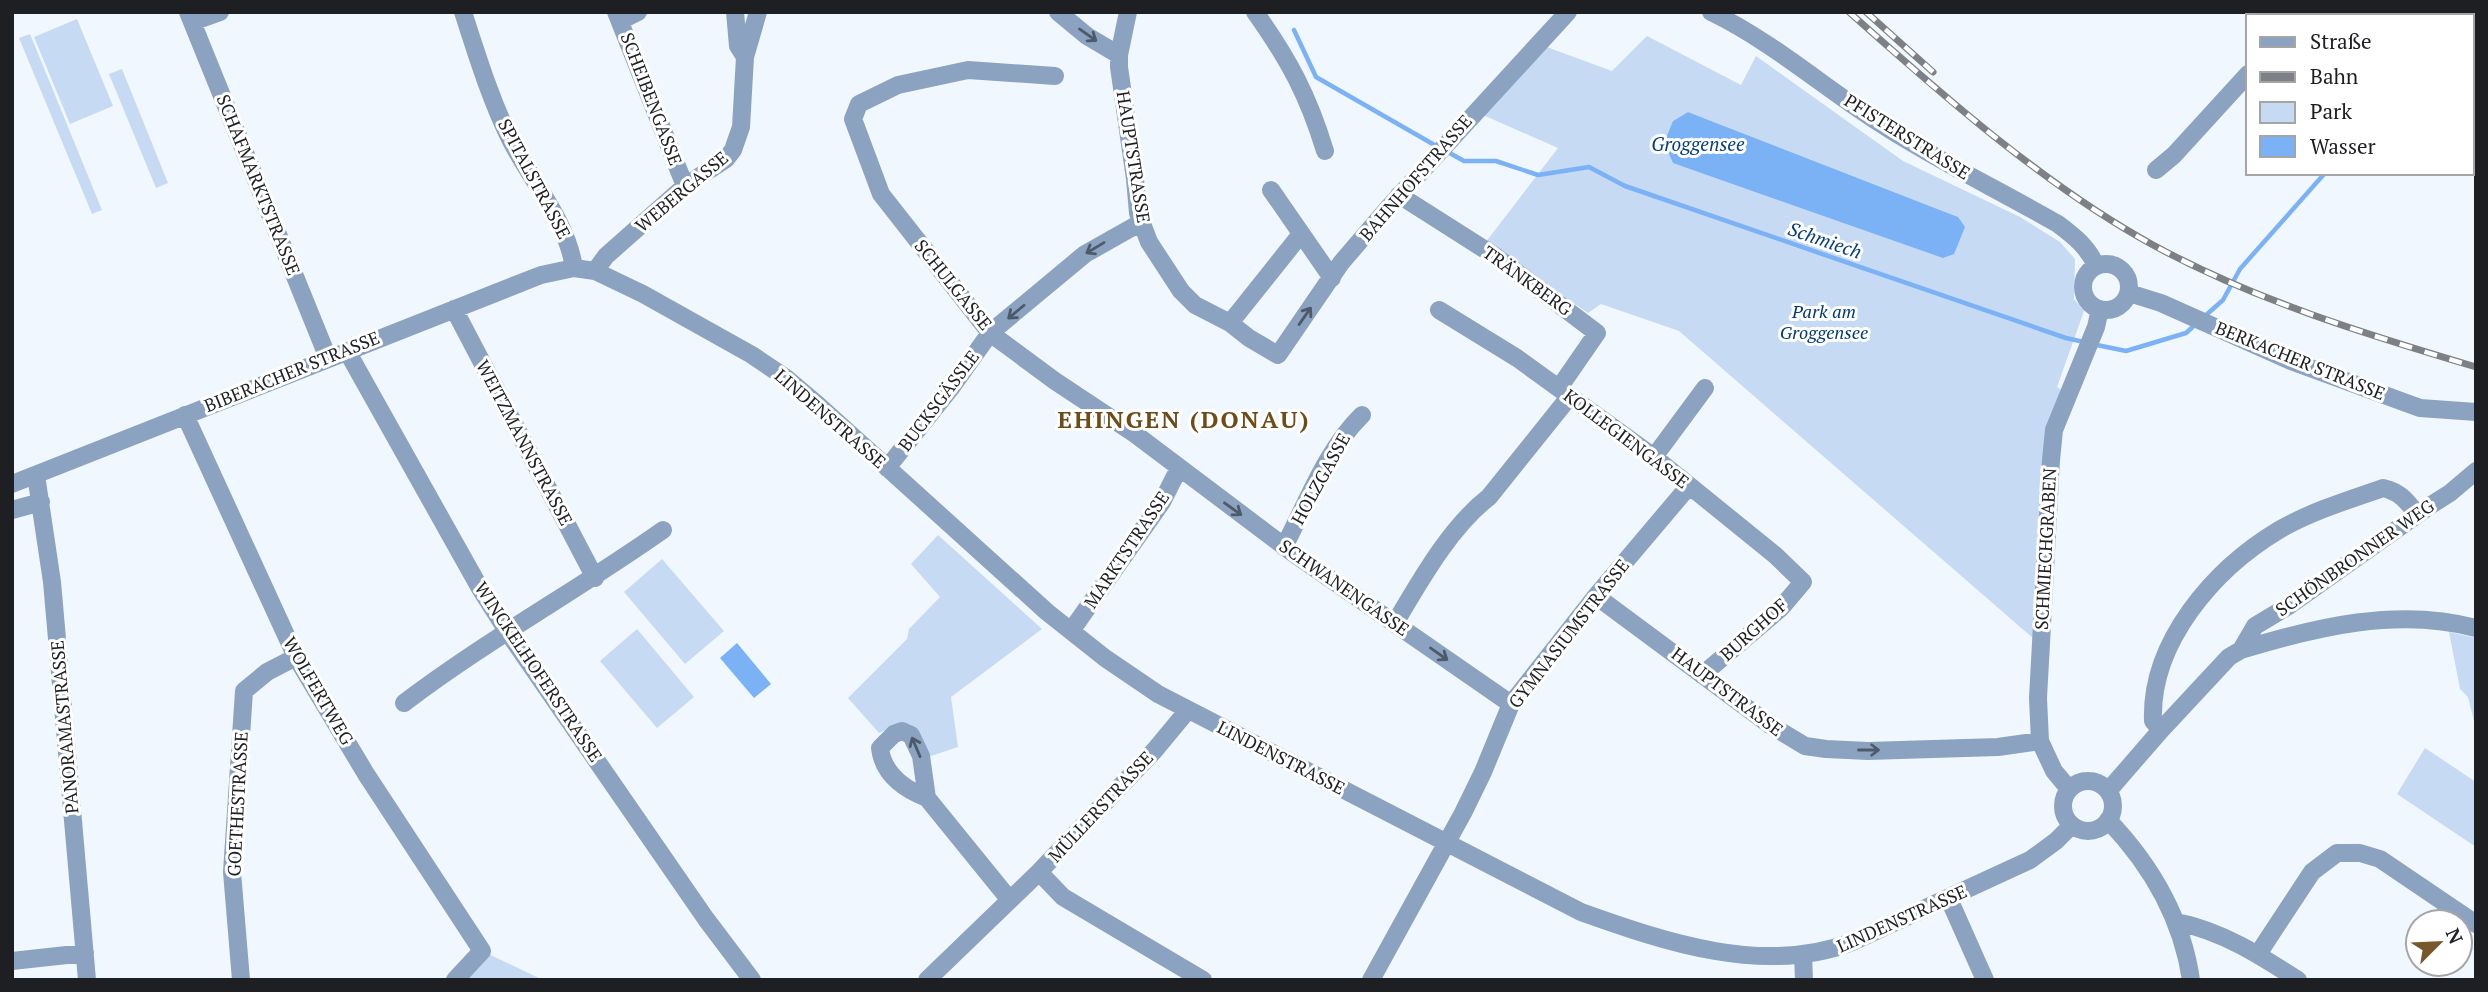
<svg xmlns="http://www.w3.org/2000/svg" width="2488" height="992" font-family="'PT Serif',serif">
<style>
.green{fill:#c6daf4;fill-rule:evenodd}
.water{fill:#7bb1f5}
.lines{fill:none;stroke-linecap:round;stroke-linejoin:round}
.stream{stroke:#7bb1f5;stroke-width:4.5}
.minor{stroke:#8ba3c1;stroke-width:18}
.rail-casing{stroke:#7d8186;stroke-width:7}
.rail{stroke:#fff;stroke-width:4.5;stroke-dasharray:13;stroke-linecap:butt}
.oneway{stroke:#4e5a6a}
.labels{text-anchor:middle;stroke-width:6;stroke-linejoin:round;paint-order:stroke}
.street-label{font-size:18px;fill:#1d1f23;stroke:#fff}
.park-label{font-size:18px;font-style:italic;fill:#003975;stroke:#fff}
.water-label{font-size:19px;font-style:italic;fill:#043d79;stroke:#fff}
.district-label{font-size:24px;font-weight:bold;letter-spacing:2px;fill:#6d4c18;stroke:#fff}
</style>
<rect width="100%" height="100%" fill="#f1f7fe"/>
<path class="green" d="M77,19L113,106L70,124L34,37Z
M30,34L102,210L92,214L19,38Z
M1647,36L1741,85L1756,56L1903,161L2020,217L2060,242L2075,259L2074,299L2084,311L2057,387L2068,394L2054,430L2042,646L1679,331L1601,304L1588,313L1485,243L1558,148L1483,115L1544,46L1612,71ZM1688,112L1958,217L1673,121Z
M122,69L168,183L156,188L109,74Z
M938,535L1042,629L951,697L958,747L928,757L922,738L910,724L896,725L879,733L848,698L907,639L909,629L940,597L911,564Z
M662,559L724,631L685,664L624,592Z
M637,629L694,697L657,728L600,661Z
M2449,632L2476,638V729L2468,697L2460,689Z
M2425,748L2476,782V847L2397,794Z
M482,951L543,980H455Z"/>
<path class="water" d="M1688,112L1958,217L1965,227L1954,254L1943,258L1673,163L1664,143L1673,121Z
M737,643L771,684L754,698L720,658Z"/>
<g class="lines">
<path class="stream" d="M2470,16L2474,12
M1294,30L1316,77L1438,147
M1446,151L1464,161H1496L1538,175L1589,167L1625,186L2066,338L2084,342
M2205,316L2223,300L2240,269L2325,173
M2092,344L2126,351L2186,333L2196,324"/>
<path class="minor" d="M188,12L328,358
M463,12C477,55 490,98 510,139C531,181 567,220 574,268
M616,12L685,186
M735,12L738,46L745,57
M1058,12L1087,36L1119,55
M1128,12L1119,55V67L1135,179L1138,213L1149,242L1181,291L1195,305L1230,323L1249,338L1278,355L1341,263L1388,208L1568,12
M1255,12C1289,60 1308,95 1325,151
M1711,12C1773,42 1823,87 1881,124C1938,161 1999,190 2058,224C2074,236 2088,247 2096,266
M2299,16L2302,12
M620,21L638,12
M192,22L220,12
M1055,76L968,70L898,85L859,104L853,119L881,194L990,333L1055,381L1135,434L1293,553L1511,704
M2156,170L2174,155L2248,74
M1271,190L1332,278
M1399,195L1495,256L1597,333L1559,388
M2083 287a23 23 0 1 1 46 0a23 23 0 1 1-46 0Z
M595,271L606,256L685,186L726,159L733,150L741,127L745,57L758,12
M2129,293L2161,303L2291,361L2420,408L2476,412
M454,309L595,578
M1439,310L1517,358L1654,457L1775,555L1803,582L1781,608L1702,675
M1230,323L1301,234
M347,351L481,590L507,631L706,919L752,980
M185,415L296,657L366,774L482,951L455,980
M1654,457L1705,388
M887,468L951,388L990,333L1085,254L1140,223
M36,475L52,582L87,980
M12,484L541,275L574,268L595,271L643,294L752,355L786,378L818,405L1047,612L1105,658L1158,694L1581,912C1665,942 1764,976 1852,942L2030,860L2056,841L2072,825
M12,510L41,502
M1284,547C1307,503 1326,450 1362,415
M1596,596L1770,725L1805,746L1826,749L1868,751L1998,747L2040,741
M1395,623C1420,581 1450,527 1489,497L1570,396
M1071,631L1162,502L1179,468
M2241,650L2255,626L2290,605L2431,505L2450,493L2476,471
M404,703C487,640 578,590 663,530
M2161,730L2153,721C2150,642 2214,569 2279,530C2310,512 2348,500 2383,488C2400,492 2406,500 2417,514L2431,505
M2063 806a25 25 0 1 1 50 0a25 25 0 1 1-50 0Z
M2069,789L2054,771L2040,741L2038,698L2051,460L2054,430L2096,327L2100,309
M2108,791L2161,730L2229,657L2241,650C2316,627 2398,607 2476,628
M927,798C904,789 883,774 880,748L894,734L902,731L911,735L921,756L927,798L1009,899
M2108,820C2151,865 2182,918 2191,980
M1039,872L1063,897L1203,980
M1949,899L1985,980
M2177,922C2222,931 2261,956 2298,980
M2258,954L2312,872L2337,853H2360L2380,859L2476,924
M1803,955L1804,980
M12,961L85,953
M241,980L232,872L244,691L267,672L296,657
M927,980L1039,872L1154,751L1188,710
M1371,980L1463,813L1483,772L1511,704L1596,596L1689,486"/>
<defs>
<path id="rail" d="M1849,12C1941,94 2045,186 2153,245C2254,300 2365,334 2476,367
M1866,12L1933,72"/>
</defs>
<use href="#rail" class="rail-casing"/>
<use href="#rail" class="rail"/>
</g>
<defs><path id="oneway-shaft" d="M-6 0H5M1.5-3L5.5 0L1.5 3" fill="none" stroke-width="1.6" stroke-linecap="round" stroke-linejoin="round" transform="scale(1.75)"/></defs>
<g class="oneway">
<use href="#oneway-shaft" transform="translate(1088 35) rotate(35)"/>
<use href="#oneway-shaft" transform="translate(1095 248) rotate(149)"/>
<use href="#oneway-shaft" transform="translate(1016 312) rotate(140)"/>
<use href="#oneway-shaft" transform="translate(1305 316) rotate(-55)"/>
<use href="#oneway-shaft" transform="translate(1233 509) rotate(36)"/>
<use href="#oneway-shaft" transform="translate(1439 654) rotate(35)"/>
<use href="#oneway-shaft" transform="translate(916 747) rotate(-113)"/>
<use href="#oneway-shaft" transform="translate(1869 750)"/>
</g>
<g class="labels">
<g class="street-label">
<text transform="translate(651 99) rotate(69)" y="6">SCHEIBENGASSE</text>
<text transform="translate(1907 137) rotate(32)" y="6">PFISTERSTRASSE</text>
<text transform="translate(1133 157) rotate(81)" y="6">HAUPTSTRASSE</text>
<text transform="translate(1416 178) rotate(-49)" y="6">BAHNHOFSTRASSE</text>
<text transform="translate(534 179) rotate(62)" y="6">SPITALSTRASSE</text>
<text transform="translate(258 185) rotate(68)" y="6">SCHAFMARKTSTRASSE</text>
<text transform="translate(682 192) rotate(-40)" y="6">WEBERGASSE</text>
<text transform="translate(1527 281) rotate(36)" y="6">TRÄNKBERG</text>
<text transform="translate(953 285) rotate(51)" y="6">SCHULGASSE</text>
<text transform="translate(2300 361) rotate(22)" y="6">BERKACHER STRASSE</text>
<text transform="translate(292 372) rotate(-22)" y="6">BIBERACHER STRASSE</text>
<text transform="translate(939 401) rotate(-53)" y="6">BUCKSGÄSSLE</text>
<text transform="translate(830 419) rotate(41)" y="6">LINDENSTRASSE</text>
<text transform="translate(1626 439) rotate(37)" y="6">KOLLEGIENGASSE</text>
<text transform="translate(524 443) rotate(62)" y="6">WEITZMANNSTRASSE</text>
<text transform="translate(1321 479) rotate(-61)" y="6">HOLZGASSE</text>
<text transform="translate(2046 549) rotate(-87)" y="6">SCHMIECHGRABEN</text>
<text transform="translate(1127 550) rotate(-56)" y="6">MARKTSTRASSE</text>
<text transform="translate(2355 558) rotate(-35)" y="6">SCHÖNBRONNER WEG</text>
<text transform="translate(1344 588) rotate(35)" y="6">SCHWANENGASSE</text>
<text transform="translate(1754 630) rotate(-42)" y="6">BURGHOF</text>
<text transform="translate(1569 634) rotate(-52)" y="6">GYMNASIUMSTRASSE</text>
<text transform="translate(538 672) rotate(56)" y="6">WINCKELHOFERSTRASSE</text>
<text transform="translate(318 691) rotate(60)" y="6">WOLFERTWEG</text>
<text transform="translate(1727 692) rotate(37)" y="6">HAUPTSTRASSE</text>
<text transform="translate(65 727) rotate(-95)" y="6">PANORAMASTRASSE</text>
<text transform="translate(1281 758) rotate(27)" y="6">LINDENSTRASSE</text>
<text transform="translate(238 804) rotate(-87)" y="6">GOETHESTRASSE</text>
<text transform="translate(1101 807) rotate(-47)" y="6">MÜLLERSTRASSE</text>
<text transform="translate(1902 919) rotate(-24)" y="6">LINDENSTRASSE</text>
</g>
<g class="park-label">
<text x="1824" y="318">Park am<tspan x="1824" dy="21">Groggensee</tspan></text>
</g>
<g class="water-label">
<text x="1698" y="151">Groggensee</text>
<text transform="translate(1825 240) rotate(19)" y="7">Schmiech</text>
</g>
<g class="district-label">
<text x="1184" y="428">EHINGEN (DONAU)</text>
</g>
</g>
<rect width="2488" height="992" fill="none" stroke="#1d1f23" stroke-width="28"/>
<rect x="2246" y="14" width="228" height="161" fill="#ffffff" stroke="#a5a5a7" stroke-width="2"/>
<rect x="2260" y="37" width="35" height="10" fill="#8ba3c1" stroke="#a5a5a7" stroke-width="2"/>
<text x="2310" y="49" font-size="21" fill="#1d1f23">Straße</text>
<rect x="2260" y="72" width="35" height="10" fill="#7d8186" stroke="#a5a5a7" stroke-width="2"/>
<text x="2310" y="84" font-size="21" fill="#1d1f23">Bahn</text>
<rect x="2260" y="102" width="35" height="21" fill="#c6daf4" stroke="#a5a5a7" stroke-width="2"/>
<text x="2310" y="119" font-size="21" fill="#1d1f23">Park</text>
<rect x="2260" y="136" width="35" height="21" fill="#7bb1f5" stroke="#a5a5a7" stroke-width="2"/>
<text x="2310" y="154" font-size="21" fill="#1d1f23">Wasser</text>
<g transform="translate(2439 943) rotate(66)"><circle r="33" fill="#ffffff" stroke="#a5a5a7" stroke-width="2"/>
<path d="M0-5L12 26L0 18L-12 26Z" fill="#77582d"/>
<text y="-10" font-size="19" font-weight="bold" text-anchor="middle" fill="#1d1f23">N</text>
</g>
</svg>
